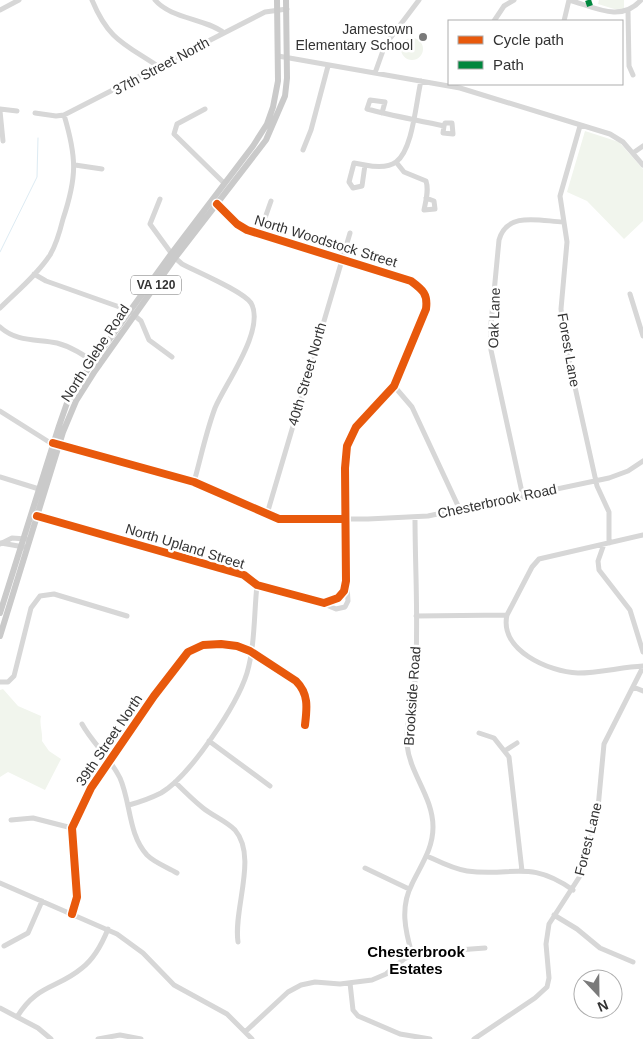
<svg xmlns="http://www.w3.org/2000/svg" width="643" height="1039" font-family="Helvetica,sans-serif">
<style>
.green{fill:#f1f5ed}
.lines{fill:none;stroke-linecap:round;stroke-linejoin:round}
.stream{stroke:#ddebf3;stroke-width:1}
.minor{stroke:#d7d7d7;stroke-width:5}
.major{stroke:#cacaca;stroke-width:6}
.quiet{stroke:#00873e;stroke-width:6;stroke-dasharray:12 6;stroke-linecap:butt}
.cycleway-casing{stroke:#fff;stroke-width:11}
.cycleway{stroke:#e8590c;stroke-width:8}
.poi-dot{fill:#7a7a7a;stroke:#fff;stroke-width:2}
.labels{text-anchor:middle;stroke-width:5;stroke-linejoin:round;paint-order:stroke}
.shield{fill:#fff;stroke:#707070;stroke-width:1}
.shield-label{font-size:12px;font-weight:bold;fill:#333}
.poi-label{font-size:14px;fill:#333;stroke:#fff;text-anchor:end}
.street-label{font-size:14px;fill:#333;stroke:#fff}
.neighbourhood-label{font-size:15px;font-weight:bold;fill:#000;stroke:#fff}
</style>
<rect width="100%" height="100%" fill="#fff"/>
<path class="green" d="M599,0H624V12L598,4Z
M401 49a11 11 0 1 1 22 0a11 11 0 1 1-22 0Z
M585,131L619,142L643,169V221L624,239L587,201L567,192Z
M3,689L18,706L41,716C39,725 43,732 42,741L49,751L61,759L45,790L8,772L0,777V690Z"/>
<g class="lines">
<path class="stream" d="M0,252L37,177L38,138"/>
<path class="minor" d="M92,0C109,41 125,44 159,67
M155,0C171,19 205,18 224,33
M569,0C594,7 621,23 641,0
M0,10L19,0
M628,11L629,66L633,75
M494,21L504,6L514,0
M564,21L569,0
M278,56L460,88L610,134L623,142L643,165
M375,73L385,45L419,0
M0,109L17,111
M205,109L177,124L174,134L224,183
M0,111L3,141
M35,113L56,116L64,115L265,12L287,9
M382,113L385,102L370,100L367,109C392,116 418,120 444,126L445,123H452L453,134L443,133L444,126
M580,126L560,196L567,242L561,309L565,342L597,486L609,512V543
M303,150L311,130L328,66
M633,153L643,146
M396,162L404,172L426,181C429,190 426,200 424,210L435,209L434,201L426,198
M75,165L102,169
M365,165L354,163L349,182L353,188L362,186L365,165C375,167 388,168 396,162C413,150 416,101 421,81
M160,199L150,224L174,257L182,264C197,272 243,291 251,303C266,329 225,384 215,408C206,432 201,457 194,482
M259,235L271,201
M34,274L46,281L128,310L141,321L149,340L172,357
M630,294L643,336
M0,308C17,291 37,275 50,255C56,245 60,231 63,219C77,177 77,158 64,115
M0,327C16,342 37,339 57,343C72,347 86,356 99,366
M394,386L412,407L460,510
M0,411L49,442L194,482L279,519H368L428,516L609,478L628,471L643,461
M0,477L39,489
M523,497L491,350V324L499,240C507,211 540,221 563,222
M267,514L350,233
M37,516L244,575L257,585L324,603L338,598L344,591L346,581L345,468L347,446L356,427L394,386L426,309C428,294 423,290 411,281L247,230L237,224L217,204
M1,543L24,547
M0,544L12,538L26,539
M604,544L598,561L599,570L630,610L643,652
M324,604L336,609L345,607L348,601L347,586
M507,615C499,650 549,672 578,673C599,673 622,667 643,666
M416,616L507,615L532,567L539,559L643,535
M0,682H8L14,676L31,608L40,596L54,594L127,616
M633,687L643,691
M82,724C93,744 109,756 120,778C131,803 128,834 147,855C155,863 167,867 177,873
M479,733L494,738L509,757L522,871
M209,741L270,786
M506,750L517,743
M175,782C184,791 193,800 203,808C213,816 226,821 235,830C258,857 233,909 238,942
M129,805C140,802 151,798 161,793C190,776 237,705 247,673C255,646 254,613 257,585
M11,820L33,818L72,828
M427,856C440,862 453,869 467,871C513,877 529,859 573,890
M365,868L409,889
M0,883L117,934L143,953L174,985L227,1014L252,1039
M72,914L77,897L72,828L91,788L154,696L188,652L203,645L221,644L237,646L250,651L296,681C309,694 307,708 305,725
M554,915L577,929L600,948L633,962
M4,946L28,933L42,901
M412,954C405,930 400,907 412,884C421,865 433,849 433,827C433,797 410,774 407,745C405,723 414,702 415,681C419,626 415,571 415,517
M350,983L353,1010L358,1016L400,1034L430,1039
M0,1008L38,1028L51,1039
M17,1017C37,984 57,989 82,968C95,958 102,944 108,929
M246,1031L288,992L301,985L315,982L340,984L372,980L386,974L404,959L417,953L485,948
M98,1039L120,1035L141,1039
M474,1039L535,998L547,987L549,978L546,944L549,924L580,876L598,808L604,744L643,667"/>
<path class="major" d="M0,613L59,426L67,403L80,380L171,254L253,146L267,124L273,107L278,81L277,0
M0,636L63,432L76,401L95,371L175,258L266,140L285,96L287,78L286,0"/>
<path class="quiet" d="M588,0L590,6"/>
<defs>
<path id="cycleway" d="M53,443L194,482L279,519H345
M37,516L244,575L257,585L324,603L338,598L344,591L346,581L345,468L347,446L356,427L394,386L426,309C428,294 423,290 411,281L247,230L237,224L217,204
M72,914L77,897L72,828L91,788L154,696L188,652L203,645L221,644L237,646L250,651L296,681C309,694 307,708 305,725"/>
</defs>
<use href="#cycleway" class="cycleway-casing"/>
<use href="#cycleway" class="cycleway"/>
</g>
<circle class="poi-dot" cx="423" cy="37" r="5"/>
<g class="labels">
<rect class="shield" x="131" y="275.5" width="50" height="19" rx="4"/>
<g class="shield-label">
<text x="156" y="289">VA 120</text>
</g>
<g class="poi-label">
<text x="413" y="34">Jamestown<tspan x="413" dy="16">Elementary School</tspan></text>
</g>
<g class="street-label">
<text transform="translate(161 66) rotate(-28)" y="5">37th Street North</text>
<text transform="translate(326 241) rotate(17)" y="5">North Woodstock Street</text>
<text transform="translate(494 318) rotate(-88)" y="5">Oak Lane</text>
<text transform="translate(569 350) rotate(80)" y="5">Forest Lane</text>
<text transform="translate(95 353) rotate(-57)" y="5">North Glebe Road</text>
<text transform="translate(307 374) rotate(-74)" y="5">40th Street North</text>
<text transform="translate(497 501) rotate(-12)" y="5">Chesterbrook Road</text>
<text transform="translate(185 546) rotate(17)" y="5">North Upland Street</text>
<text transform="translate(412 696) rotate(-86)" y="5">Brookside Road</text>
<text transform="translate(109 740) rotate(-56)" y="5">39th Street North</text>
<text transform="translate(588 839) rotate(-76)" y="5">Forest Lane</text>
</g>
<g class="neighbourhood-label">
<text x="416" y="957">Chesterbrook<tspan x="416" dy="17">Estates</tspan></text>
</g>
</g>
<rect x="448" y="20" width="175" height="65" fill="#ffffff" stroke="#adadad"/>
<rect x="458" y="36" width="25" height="8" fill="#e8590c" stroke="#adadad"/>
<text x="493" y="45" font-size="15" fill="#333333">Cycle path</text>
<rect x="458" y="61" width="25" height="8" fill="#00873e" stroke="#adadad"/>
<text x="493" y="70" font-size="15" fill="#333333">Path</text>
<g transform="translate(598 994) rotate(158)"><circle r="24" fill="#ffffff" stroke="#adadad"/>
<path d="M0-4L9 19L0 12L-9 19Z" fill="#7a7a7a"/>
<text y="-8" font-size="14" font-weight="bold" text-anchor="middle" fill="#333333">N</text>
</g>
</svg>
